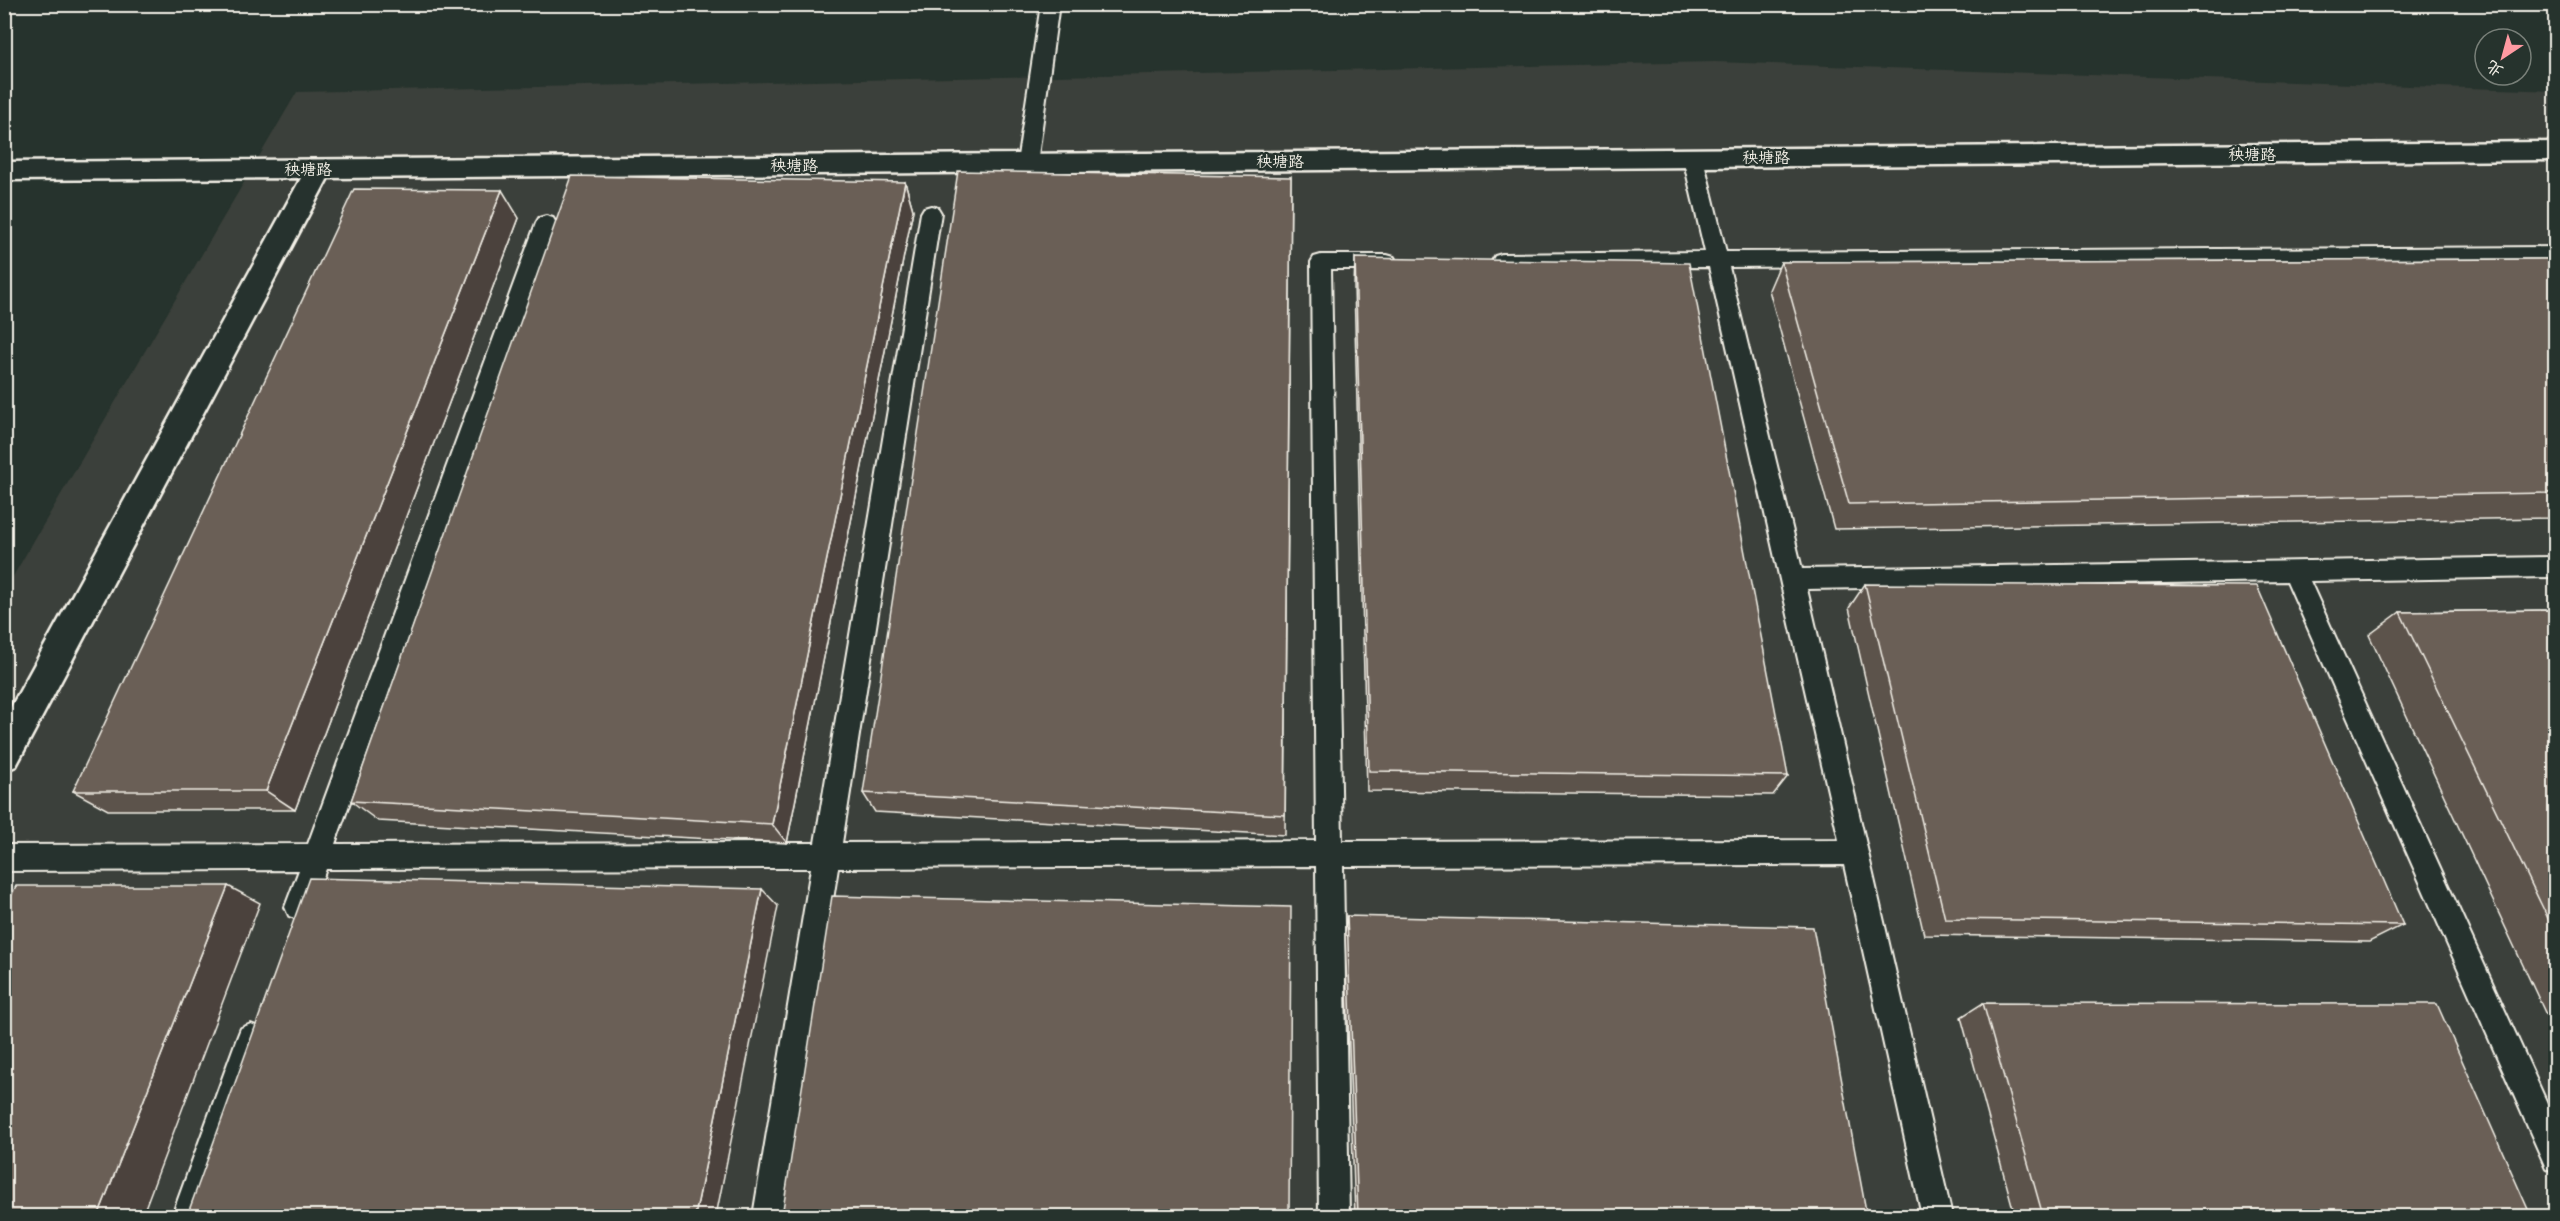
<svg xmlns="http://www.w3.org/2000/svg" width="2560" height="1221" font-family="'Playpen Sans','LXGW WenKai TC',sans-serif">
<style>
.built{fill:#3b403a}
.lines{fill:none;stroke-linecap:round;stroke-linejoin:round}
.lane-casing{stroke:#f4f1e8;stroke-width:4}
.secondary-casing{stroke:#f4f1e8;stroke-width:5}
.lane{fill:#26332d;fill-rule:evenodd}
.secondary{fill:#26332d;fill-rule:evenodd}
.wall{fill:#5c524b;stroke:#f4f1e8;stroke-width:1.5}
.shaded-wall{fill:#4b423d;stroke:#f4f1e8;stroke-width:1.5}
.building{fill:#6b5f57;stroke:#f4f1e8;stroke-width:1.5}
.labels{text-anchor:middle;stroke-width:4.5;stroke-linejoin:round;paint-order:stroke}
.street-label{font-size:16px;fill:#f4f1e8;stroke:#26332d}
</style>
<rect width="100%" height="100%" fill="#26332d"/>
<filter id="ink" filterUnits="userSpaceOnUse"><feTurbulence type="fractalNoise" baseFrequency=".0167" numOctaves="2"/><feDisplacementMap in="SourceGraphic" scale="12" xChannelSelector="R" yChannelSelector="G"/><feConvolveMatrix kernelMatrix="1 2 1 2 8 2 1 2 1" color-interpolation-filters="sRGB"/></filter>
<g filter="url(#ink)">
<path class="built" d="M1715,62L2555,91V1216H5V590L297,92Z"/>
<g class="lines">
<defs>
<path id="lane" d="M1041,4H1059L1037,163L1034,168L1027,170L1020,168L1017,163Z
M1693,151L1700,153L1703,158L1726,252L2556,247V261L1729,267L1802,569L2556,557V577L2310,581L2556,1123V1173L2546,1168L2287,581L1807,589L1952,1216H1922L1844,865L1343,866L1349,1216H1319L1316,866L838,868L783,1216H753L811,868L326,869L309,916L299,920L289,916L285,907L299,870L4,871V845L308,844L536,223L539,218L546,216L553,218L556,223L335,844L815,843L921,213L924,208L931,206L938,208L941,213L842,843L1316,841L1311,262L1314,257L1321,255H1387L1394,257L1397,262L1394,267L1387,269H1331L1342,841L1839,840L1709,267L1502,268L1495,266L1492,261L1495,256L1502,254L1705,252L1683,158L1686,153Z
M251,1024L261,1028L265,1038L202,1216H172L237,1038L241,1028Z"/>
<path id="secondary" d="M2556,142V160L328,178L16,766L4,771V720L301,178L4,180V162Z"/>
</defs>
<use href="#lane" class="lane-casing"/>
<use href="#secondary" class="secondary-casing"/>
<use href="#lane" class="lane"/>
<use href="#secondary" class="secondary"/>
</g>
<path class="wall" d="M1291,177L1285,835L875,812L863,793Z
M905,182L913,210L787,843L378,821L351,801Z
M519,218L295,810H108L73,791Z
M1355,258L1788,776L1773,795L1367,791L1354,286Z
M2556,259V518L1834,529L1769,290L1781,262Z
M1865,584L2403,925L2369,942L1924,935L1849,608Z
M2556,610V1036L2369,635L2400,612Z
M1347,916L1867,1216H1355L1345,933Z
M1983,1003L2531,1216H2015L1961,1017Z"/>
<path class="shaded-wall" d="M905,182L913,210L787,843L772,824Z
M502,190L519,218L295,810L266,791Z
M228,886L260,903L142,1216H98Z
M762,889L778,906L716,1216H695Z"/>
<path class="building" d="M958,171L1291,177L1285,815L863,793Z
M572,176L905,182L772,824L351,801Z
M354,189L502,190L266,791H73Z
M1355,258L1689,263L1788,776L1369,771Z
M2556,259V493L1849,504L1781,262Z
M1865,584L2257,586L2403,925L1945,919Z
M2556,610V935L2400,612Z
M309,878L762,889L695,1216H187Z
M16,886H228L98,1216H4V910Z
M832,896L1291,907L1289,1216H782Z
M1347,916L1813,927L1867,1216H1358Z
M1983,1003L2437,1004L2531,1216H2043Z"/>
</g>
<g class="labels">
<g class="street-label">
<text x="2252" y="160">秧塘路</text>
<text x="1766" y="163">秧塘路</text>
<text x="1280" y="167">秧塘路</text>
<text x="794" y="171">秧塘路</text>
<text x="308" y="175">秧塘路</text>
</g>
</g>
<rect width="2560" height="1221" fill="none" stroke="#26332d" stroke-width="24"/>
<rect x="12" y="12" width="2536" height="1197" fill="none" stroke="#f4f1e8" stroke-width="2" filter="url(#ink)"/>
<g transform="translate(2503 57) rotate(216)"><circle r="28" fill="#26332d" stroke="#787f78" stroke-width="1.5"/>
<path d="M0-4.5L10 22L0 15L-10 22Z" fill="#ff9aa2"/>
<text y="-9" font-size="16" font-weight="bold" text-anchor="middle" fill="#f4f1e8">北</text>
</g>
</svg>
